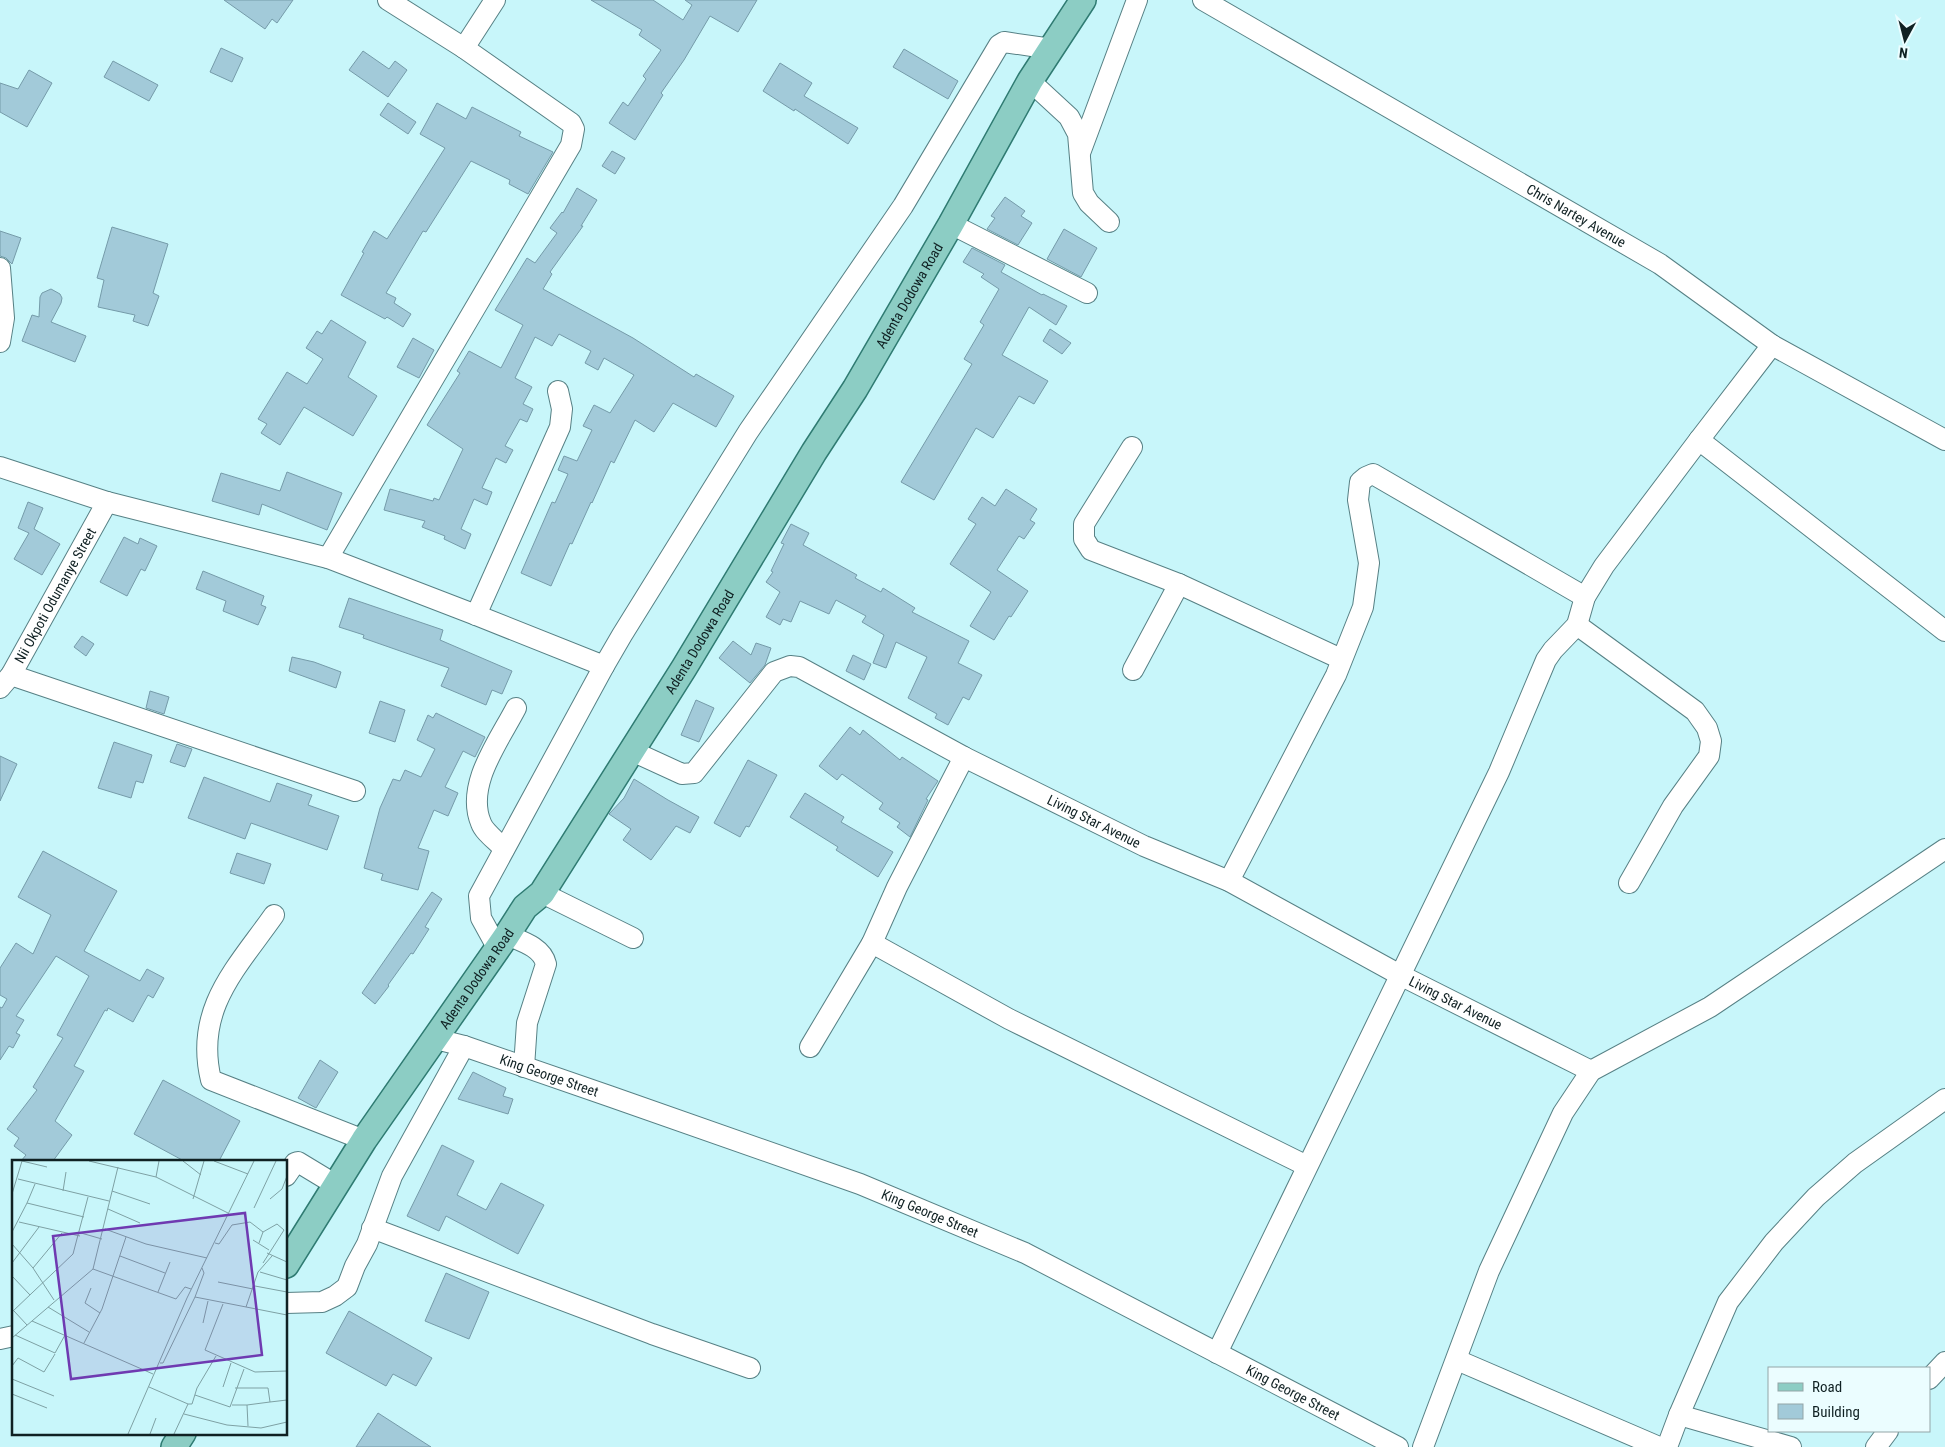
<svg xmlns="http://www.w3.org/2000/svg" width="1945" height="1447" font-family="'Roboto Condensed',sans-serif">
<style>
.building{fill:#a2cad9;stroke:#759ba9}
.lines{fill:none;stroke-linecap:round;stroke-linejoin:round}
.minor-casing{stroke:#578185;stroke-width:22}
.major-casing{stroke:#2f7b72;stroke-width:28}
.minor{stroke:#fff;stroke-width:20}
.major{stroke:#8ccdc4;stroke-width:25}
.labels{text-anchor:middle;stroke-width:5;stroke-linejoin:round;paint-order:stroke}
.street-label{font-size:14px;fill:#102123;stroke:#ebfdff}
.inset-road{fill:none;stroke:#7ea1a4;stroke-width:1}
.view{fill:#6f3ab1;fill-opacity:0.15;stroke:#6f3ab1;stroke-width:2.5}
.inset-edge{fill:none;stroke:#102123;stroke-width:2.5}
</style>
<rect width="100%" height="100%" fill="#c8f6fa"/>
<path class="building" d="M224,0H293L277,23L272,19L265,29Z
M591,0H653L683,20L692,5L685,0H757L738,32L710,16L684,60L661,93L663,95L635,140L609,123L623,102L628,106L646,79L643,76L661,50L639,35L642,30Z
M221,48L243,58L232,82L210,72Z
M904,49L958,81L948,99L893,67Z
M363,51L389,69L395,61L407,70L388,97L349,70Z
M113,61L158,85L149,101L104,77Z
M780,63L812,83L804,96L858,128L848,144L795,109L794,111L763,91Z
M29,70L52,83L27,127L0,112V83L18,89Z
M388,103L416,122L408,134L380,115Z
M437,103L466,119L472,107L521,132L519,136L553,152L528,194L509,184L510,180L471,161L426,232L423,231L386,293L396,298L394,303L411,314L403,327L387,317L385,319L341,295L364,253L362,252L374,231L387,239L445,148L420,134Z
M612,151L625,158L615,174L602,166Z
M577,188L597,200L581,226H583L550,272L552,274L543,289L633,338L694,377L696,374L734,396L716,427L673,403L654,432L635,420L614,463L611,461L592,503L591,502L572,544L570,543L551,586L521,573L552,502L555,503L568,474L558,470L564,456L577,461L592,430L583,426L594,405L610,413L634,375L604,358L598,370L585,363L591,351L559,334L552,346L535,337L515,378L532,387L523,404L533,409L527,422L520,419L505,446L513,450L506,463L496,458L482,488L492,492L487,505L474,499L461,529L471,534L465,549L444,539L445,536L422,527L425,521L384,510L390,489L433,501L434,498L439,500L463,449L427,425L460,373L457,371L469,351L501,368L523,325L495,310L527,258L535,263L557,233L550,228L562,212L563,213Z
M1005,197L1025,211L1021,216L1032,223L1018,245L987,229L995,218L991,216Z
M112,227L168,244L153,293L159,296L148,326L133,321L135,315L98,307L104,280L97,278Z
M1064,229L1097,248L1081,277L1047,259Z
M0,231L21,238L12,264L6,258L0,256Z
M972,248L1005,265L1001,272L1042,295L1043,294L1067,306L1056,325L1029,307L1002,355L1048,381L1034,404L1019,396L993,438L976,428L934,500L901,482L972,364L964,359L984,325L980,322L999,289L981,277L984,274L963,262Z
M51,289L60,294L62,298L61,303L51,322L86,336L75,362L22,341L32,315L39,317L40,297L42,293Z
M331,320L366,342L348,377L377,396L353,436L304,407L280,445L261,433L267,424L258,419L287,372L307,384L323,359L306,348L317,331L322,334Z
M1050,329L1071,343L1062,354L1043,341Z
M413,338L434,350L419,378L397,367Z
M287,472L342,493L327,530L262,504L259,515L212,501L221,473L280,491Z
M1006,489L1037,509L1030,520L1035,523L1024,539L1019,536L997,570L1028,591L1011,617L1009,616L994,640L970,626L991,592L950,564L976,524L968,519L982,497L995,506Z
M28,502L43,508L34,529L60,544L42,575L14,559L29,533L18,528Z
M791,524L809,533L803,545L857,575L855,578L881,592L883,588L915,608L912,612L969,641L958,663L982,675L969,700L963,697L948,725L935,718L937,714L908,698L927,657L896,642L886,668L873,663L884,635L862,622L866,616L836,600L829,614L800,601L791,622L783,619L780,625L766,617L780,592L766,582L773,572L771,571L784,544L781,543Z
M124,537L138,544L140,538L157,546L145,571L141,569L127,596L100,582Z
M203,571L264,596L261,605L266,607L258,625L223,611L226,601L196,589Z
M349,598L443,630L440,640L512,671L502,694L492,690L486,705L441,686L449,668L363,638L364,635L339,627Z
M82,636L94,644L86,656L74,647Z
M733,641L751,655L756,643L771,648L765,665L750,683L719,658Z
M853,655L871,664L864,680L846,671Z
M292,657L314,662L341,672L336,688L289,671Z
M150,691L169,697L164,714L146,708Z
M696,700L714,708L699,742L681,735Z
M380,701L405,710L395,742L369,733Z
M436,713L485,737L475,757L463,751L445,787L458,793L448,816L434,810L418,848L429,851L418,890L381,880L383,874L364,868L380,808L393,779L400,781L405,770L421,777L435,749L417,740L428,715L433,718Z
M850,727L860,735L863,730L900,760L902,757L938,781L926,799L928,800L910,837L897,827L900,823L879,809L883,803L842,774L837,780L819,766Z
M114,742L152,755L143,783L136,781L131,798L98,788Z
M177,744L192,749L185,767L170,762Z
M0,756L17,764L0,801Z
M748,760L777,775L749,827L746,826L740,837L714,823Z
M204,777L270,802L277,783L312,795L308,805L339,816L327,850L251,823L245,839L188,818Z
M634,779L668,800L699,817L690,833L676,826L651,860L623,840L631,829L609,814L624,798Z
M805,793L844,817L841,822L893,852L878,877L836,850L838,847L790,817Z
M43,851L117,891L84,951L140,981L147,969L164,978L153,998L148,995L133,1022L108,1008L107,1011L105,1010L74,1066L84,1071L55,1121L72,1135L53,1161H21L26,1155L14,1146L19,1138L7,1129L37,1090L33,1087L63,1038L57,1035L89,976L56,956L16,1016L24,1020L16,1033L20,1035L13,1048L9,1046L0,1060V1007L2,1008L7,999L0,995V968L16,943L33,954L51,915L18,897Z
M237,853L271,864L264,884L230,873Z
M432,892L442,899L425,927L429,929L413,954L411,953L388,985L389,986L375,1004L362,993Z
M320,1060L338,1072L316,1108L298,1098Z
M473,1072L506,1088L503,1096L513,1099L508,1114L458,1099Z
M163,1080L240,1121L219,1161H184L134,1134Z
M442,1145L474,1161L457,1195L486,1210L501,1183L544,1205L518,1254L446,1216L439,1231L407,1216Z
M446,1273L489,1292L469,1339L425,1321Z
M349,1311L432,1358L416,1386L393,1374L386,1386L326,1353Z
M378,1413L431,1447H356Z"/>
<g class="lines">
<defs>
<g id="minor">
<path id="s1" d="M1203,0L1660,264L1772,345L1945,440"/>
<path d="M464,48L495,0"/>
<path d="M1030,81L1069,117L1078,134L1083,193L1089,203L1109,222"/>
<path d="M1080,153L1137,0"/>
<path d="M951,224L1087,293"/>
<path d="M0,342L4,318L0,268"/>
<path d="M1699,440L1945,631"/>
<path d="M1132,447L1084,524V539L1091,550L1179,584L1341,659"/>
<path d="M0,467L107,502L328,558L476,615L604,666L622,635L748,432L903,206L999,45L1004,42L1052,49"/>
<path d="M328,558L571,145L574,129L571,123L464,48L388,0"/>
<path d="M476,615L560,427L562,409L558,391"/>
<path d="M1577,625L1695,711L1707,728L1711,741L1709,756L1673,806L1629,883"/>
<path d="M1133,670L1179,584"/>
<path d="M11,675L355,791"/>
<path id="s2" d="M0,688L11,675L107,502"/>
<path id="s3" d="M632,751L682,774L694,773L774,672L790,666L799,667L964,757L1144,846L1229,881L1400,975L1591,1071"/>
<path d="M504,849C497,841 484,832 481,823C465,785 499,741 516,708"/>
<path d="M1229,881L1336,675L1363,607L1369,563L1358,500L1360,482L1366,477L1373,474L1585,597"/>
<path d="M542,893L633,938"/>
<path d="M274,915C236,969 194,1009 211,1080L364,1140"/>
<path d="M507,935C521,941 542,947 546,964L527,1023L524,1067"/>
<path d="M872,943L1009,1019L1307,1166"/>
<path d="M498,949L481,918L479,896L604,666"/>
<path id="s4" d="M436,1039L464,1046L609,1096L860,1184L1025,1253L1398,1447"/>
<path d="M810,1047L872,943L897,887L964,757"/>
<path d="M286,1176L295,1163L298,1162L336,1185"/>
<path d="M372,1228L652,1334L750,1368"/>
<path d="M286,1303L322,1302L335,1296L347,1287L355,1266L367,1244L392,1176L464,1046"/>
<path d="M0,1339L14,1336"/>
<path d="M1217,1353L1499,772L1546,660L1553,650L1577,625L1585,597L1604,566L1699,440L1772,345"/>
<path d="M1457,1360L1659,1447"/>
<path d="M1929,1379L1945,1362"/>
<path d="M1679,1415L1791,1447"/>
<path d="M1423,1447L1489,1271L1563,1113L1591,1071L1710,1007L1945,849"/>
<path d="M1667,1447L1679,1415L1728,1302L1774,1242L1816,1197L1855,1163L1945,1099"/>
<path d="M1876,1447L1888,1431"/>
</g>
<g id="major">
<path id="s5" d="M286,1265L364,1140L507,935L525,907L542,893L684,668L814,452L855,389L951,224L1030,81L1083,0"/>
<path d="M174,1447L183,1433"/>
</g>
</defs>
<use href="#minor" class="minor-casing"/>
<use href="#major" class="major-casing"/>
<use href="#minor" class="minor"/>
<use href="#major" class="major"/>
</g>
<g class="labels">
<g class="street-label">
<text dy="5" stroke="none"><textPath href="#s1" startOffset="431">Chris Nartey Avenue</textPath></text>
<text dy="5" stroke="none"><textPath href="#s5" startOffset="1154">Adenta Dodowa Road</textPath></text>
<text dy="5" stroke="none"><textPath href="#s2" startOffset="108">Nii Okpoti Odumanye Street</textPath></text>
<text dy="5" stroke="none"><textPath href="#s5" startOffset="749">Adenta Dodowa Road</textPath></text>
<text dy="5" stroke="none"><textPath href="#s3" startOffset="555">Living Star Avenue</textPath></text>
<text dy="5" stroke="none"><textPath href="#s5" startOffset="344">Adenta Dodowa Road</textPath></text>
<text dy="5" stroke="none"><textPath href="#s3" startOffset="960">Living Star Avenue</textPath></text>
<text dy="5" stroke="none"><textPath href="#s4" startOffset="119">King George Street</textPath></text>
<text dy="5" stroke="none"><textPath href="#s4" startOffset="524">King George Street</textPath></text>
<text dy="5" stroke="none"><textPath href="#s4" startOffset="929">King George Street</textPath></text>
</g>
</g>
<g transform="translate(12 1160)">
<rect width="275" height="275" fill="#c8f6fa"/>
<path class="inset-road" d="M10,1L35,7M77,1L144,17L216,53M171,1L189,15M202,1L236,14M144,17L147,1M6,19L97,41M51,31L54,12M100,31L138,44M0,34L10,1M181,39L192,1M258,39L270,29L275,16M15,43L23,24M242,48L264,1M96,49L128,63M7,62L68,76M93,69L134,84L195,98M0,72L15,43L72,57M69,73L90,79M241,80L257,90M203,83L207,84L220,65L238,62L251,72M247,83L251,72L265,64L272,70L251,103M0,84L21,108L42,140M255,93L275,102M108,96L153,113M0,103L27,67M21,108L50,73M81,109L164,139L173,127L179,129M248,112L275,120M0,116L18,135M206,122L241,129M243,126L275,132M79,128L73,143L88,153M146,132L158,102M183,137L192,113L190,108M211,144L193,190L243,212L275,211M36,147L77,172M234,147L246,112L260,96M2,151L15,165M0,152L61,94L76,37M20,161L141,214M191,163L196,141M3,175L43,193L53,175M0,178L81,109L106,7M72,183L90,149L114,77M148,203H151L183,137L275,155M0,206L6,198L32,212L43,194M0,219L42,236M137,227L176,244L162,274M211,227L219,203M223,228H256L258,242L275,240M0,234L35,248M183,235L218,247L232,209M176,244H180L185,228L204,196M220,245H235L236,266M235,245L258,242M172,254L215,265L249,268L275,262M116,274L175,138L242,1M138,274L144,258"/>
<path class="view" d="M233,53L250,195L59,219L41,76Z"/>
<rect width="275" height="275" class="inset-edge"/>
</g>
<rect x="1768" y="1367" width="162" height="65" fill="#ebfdff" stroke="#93a5a7"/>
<rect x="1778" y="1383" width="25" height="8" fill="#8ccdc4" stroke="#93a5a7"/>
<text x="1812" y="1392" font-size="15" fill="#102123">Road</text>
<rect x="1778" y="1404" width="25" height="15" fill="#a2cad9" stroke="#93a5a7"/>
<text x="1812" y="1417" font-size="15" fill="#102123">Building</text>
<g transform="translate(1905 40) rotate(187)" stroke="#ebfdff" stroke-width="4" paint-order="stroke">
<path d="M0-4L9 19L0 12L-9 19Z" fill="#102123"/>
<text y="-8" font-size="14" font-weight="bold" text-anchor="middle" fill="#102123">N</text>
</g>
</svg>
